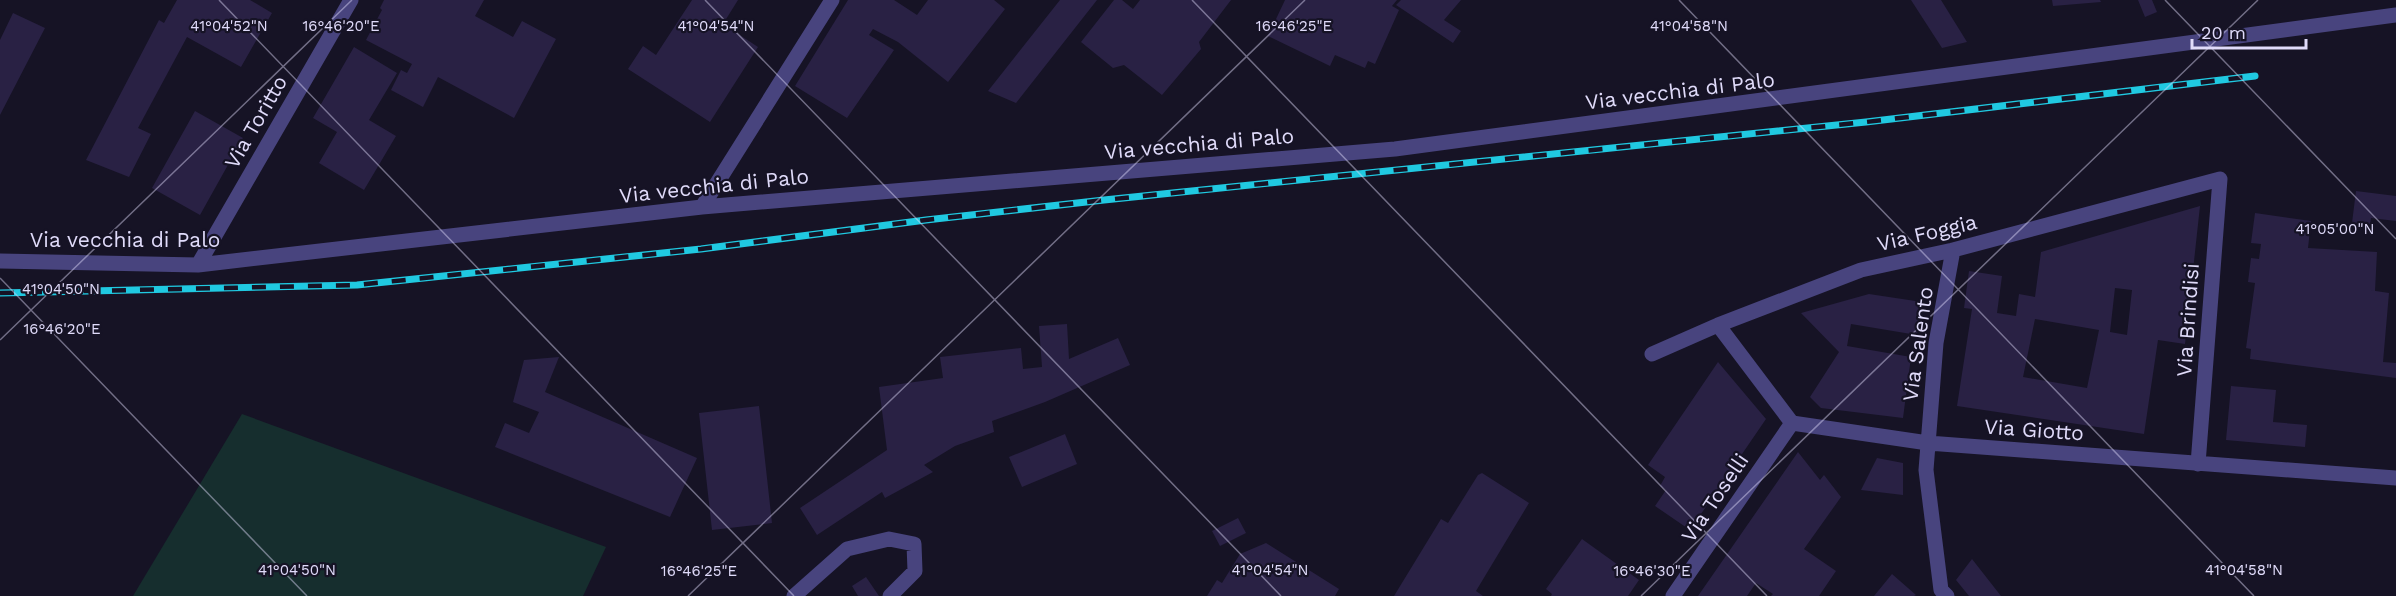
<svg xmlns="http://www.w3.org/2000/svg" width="2396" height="596" font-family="'Work Sans',sans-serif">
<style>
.green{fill:#162e2e}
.building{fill:#292144;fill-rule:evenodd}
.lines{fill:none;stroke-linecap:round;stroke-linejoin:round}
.minor{stroke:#48447e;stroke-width:15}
.rail-casing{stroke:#20c9e1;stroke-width:7}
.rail{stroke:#161325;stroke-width:4.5;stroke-dasharray:14;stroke-linecap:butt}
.ticks{fill:none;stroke:#e0dbfa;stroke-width:1.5;stroke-opacity:0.45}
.labels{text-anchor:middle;stroke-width:4.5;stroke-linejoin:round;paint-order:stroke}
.street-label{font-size:21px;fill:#e0dbfa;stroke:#161325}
.ticks-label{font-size:15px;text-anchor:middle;fill:#e0dbfa;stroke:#161325;stroke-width:4.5;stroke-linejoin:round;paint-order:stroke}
</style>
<rect width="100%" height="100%" fill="#161325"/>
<path class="green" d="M242,414L606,547L583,596H133Z"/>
<path class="building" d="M177,0H250L272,13L241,67L187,37L138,128L151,134L129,177L86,160L159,20L164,23Z
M384,0H484L475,16L513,37L522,21L556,39L514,118L438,77L423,107L391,90L401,70L407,73L412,64L366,40L382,10L380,8Z
M692,0H738L723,24L758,47L710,122L628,69L643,46L656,55Z
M848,0H894L917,15L928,0H994L1005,9L948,82L898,42L873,29L869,35L894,50L847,118L795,86Z
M1060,0H1097L1016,103L988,91Z
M1114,0H1122L1133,9L1140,0H1231L1199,42L1201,49L1162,95L1124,65L1113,68L1081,42Z
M1285,0H1397L1392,6L1399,10L1375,64L1368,61L1365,68L1335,55L1330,66L1268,36Z
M1401,0H1461L1444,20L1461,31L1453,43L1396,5Z
M1911,0H1941L1967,42L1942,48Z
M2052,0H2100L2101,2L2053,6Z
M2138,0H2152L2157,12L2145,17Z
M13,13L45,28L0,115V40Z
M354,47L397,73L369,120L396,136L364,190L319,163L337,132L313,118Z
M195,111L243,138L200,215L152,188Z
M2356,191L2396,196V221L2371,218L2370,225L2352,223Z
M2200,206L2185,344L2158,340L2144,434L1957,406L1972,309L1964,308L1969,271L2002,276L1997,313L2016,316L2019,294L2035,297L2041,252ZM2115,288L2132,290L2127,335L2110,332ZM2035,319L2099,330L2087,388L2023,377Z
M2255,213L2311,221L2308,248L2377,252L2375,291L2369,290L2389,293L2383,362L2396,363V378L2250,359L2251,349L2246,348L2255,283L2248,282L2251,258L2259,259L2261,244L2251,243Z
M1869,294L1922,302L1917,335L1851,324L1847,346L1911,357L1903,418L1821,408L1810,397L1839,352L1801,313Z
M1067,324L1069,359L1118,338L1130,365L1045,402L992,421L994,432L955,446L924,465L933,472L885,498L882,492L817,535L800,508L887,450L879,387L943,378L940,357L1021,348L1023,369L1042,367L1039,326Z
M559,357L545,392L697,458L670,517L495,447L505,423L529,433L539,412L513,402L524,360Z
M1718,362L1766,419L1690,530L1655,506L1666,490L1660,486L1665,477L1648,465Z
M2231,386L2276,390L2273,422L2307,425L2305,447L2226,440Z
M759,406L772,523L712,530L699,413Z
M1065,434L1077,464L1022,487L1009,457Z
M1798,452L1820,480L1824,475L1841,497L1804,549L1836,571L1819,596H1771L1773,594L1756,583L1747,596H1698Z
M1877,458L1903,463V495L1861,490Z
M1482,473L1529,503L1476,591L1483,596H1394L1441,519L1448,523L1478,475Z
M1238,518L1246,533L1220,546L1212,531Z
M1582,539L1639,580L1628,596H1551L1552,594L1546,589Z
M1266,543L1339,589L1335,596H1207L1217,580L1222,583L1240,554Z
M1972,559L2001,596H1969L1956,580Z
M1892,574L1916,595L1914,596H1874Z
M866,577L879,596H858L852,586Z"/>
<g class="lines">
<path class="minor" d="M702,207L832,0
M0,261L198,265L702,207L1395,149L2396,15
M198,265L351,0
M1718,325L1792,423L1928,443L2396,478
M1652,354L1718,325L1861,270L1953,250L2220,179L2198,464
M794,596L847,549L889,539L914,544L915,571L890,596
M1673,596L1792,423
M1947,596L1941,590L1926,470L1936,343L1953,250"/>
<defs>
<path id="rail" d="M0,293L357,285L701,249L926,220L1104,200L1866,122L2255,76"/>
</defs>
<use href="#rail" class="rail-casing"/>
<use href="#rail" class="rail"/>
</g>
<path class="ticks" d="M219,0L794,596M705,0L1281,596M1192,0L1767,596M1679,0L2254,596M2165,0L2396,239M0,278L307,596M0,340L352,0M688,596L1305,0M1641,596L2258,0"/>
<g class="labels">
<g class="street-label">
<text transform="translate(1680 91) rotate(-7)" y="7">Via vecchia di Palo</text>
<text transform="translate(256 122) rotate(-60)" y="7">Via Toritto</text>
<text transform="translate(1199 144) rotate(-5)" y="7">Via vecchia di Palo</text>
<text transform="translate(714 186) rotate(-6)" y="7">Via vecchia di Palo</text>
<text transform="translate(1927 233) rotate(-13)" y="7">Via Foggia</text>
<text x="125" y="247">Via vecchia di Palo</text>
<text transform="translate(2188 320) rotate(-86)" y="7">Via Brindisi</text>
<text transform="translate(1918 344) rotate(-82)" y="7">Via Salento</text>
<text transform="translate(2034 430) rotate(4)" y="7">Via Giotto</text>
<text transform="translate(1715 498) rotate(-56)" y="7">Via Toselli</text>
</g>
</g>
<g class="ticks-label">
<text x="341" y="31">16°46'20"E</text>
<text x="1294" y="31">16°46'25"E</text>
<text x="229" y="31">41°04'52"N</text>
<text x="716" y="31">41°04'54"N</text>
<text x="1689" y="31">41°04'58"N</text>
<text x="2335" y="234">41°05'00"N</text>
<text x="61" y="294">41°04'50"N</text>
<text x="62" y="334">16°46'20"E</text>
<text x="297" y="575">41°04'50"N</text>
<text x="1270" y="575">41°04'54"N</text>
<text x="2244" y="575">41°04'58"N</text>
<text x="699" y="576">16°46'25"E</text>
<text x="1652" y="576">16°46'30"E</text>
</g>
<path d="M2192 39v9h114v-9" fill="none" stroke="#e0dbfa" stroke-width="3"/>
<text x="2201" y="39" font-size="18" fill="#e0dbfa" stroke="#161325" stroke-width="4.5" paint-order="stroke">20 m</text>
</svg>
